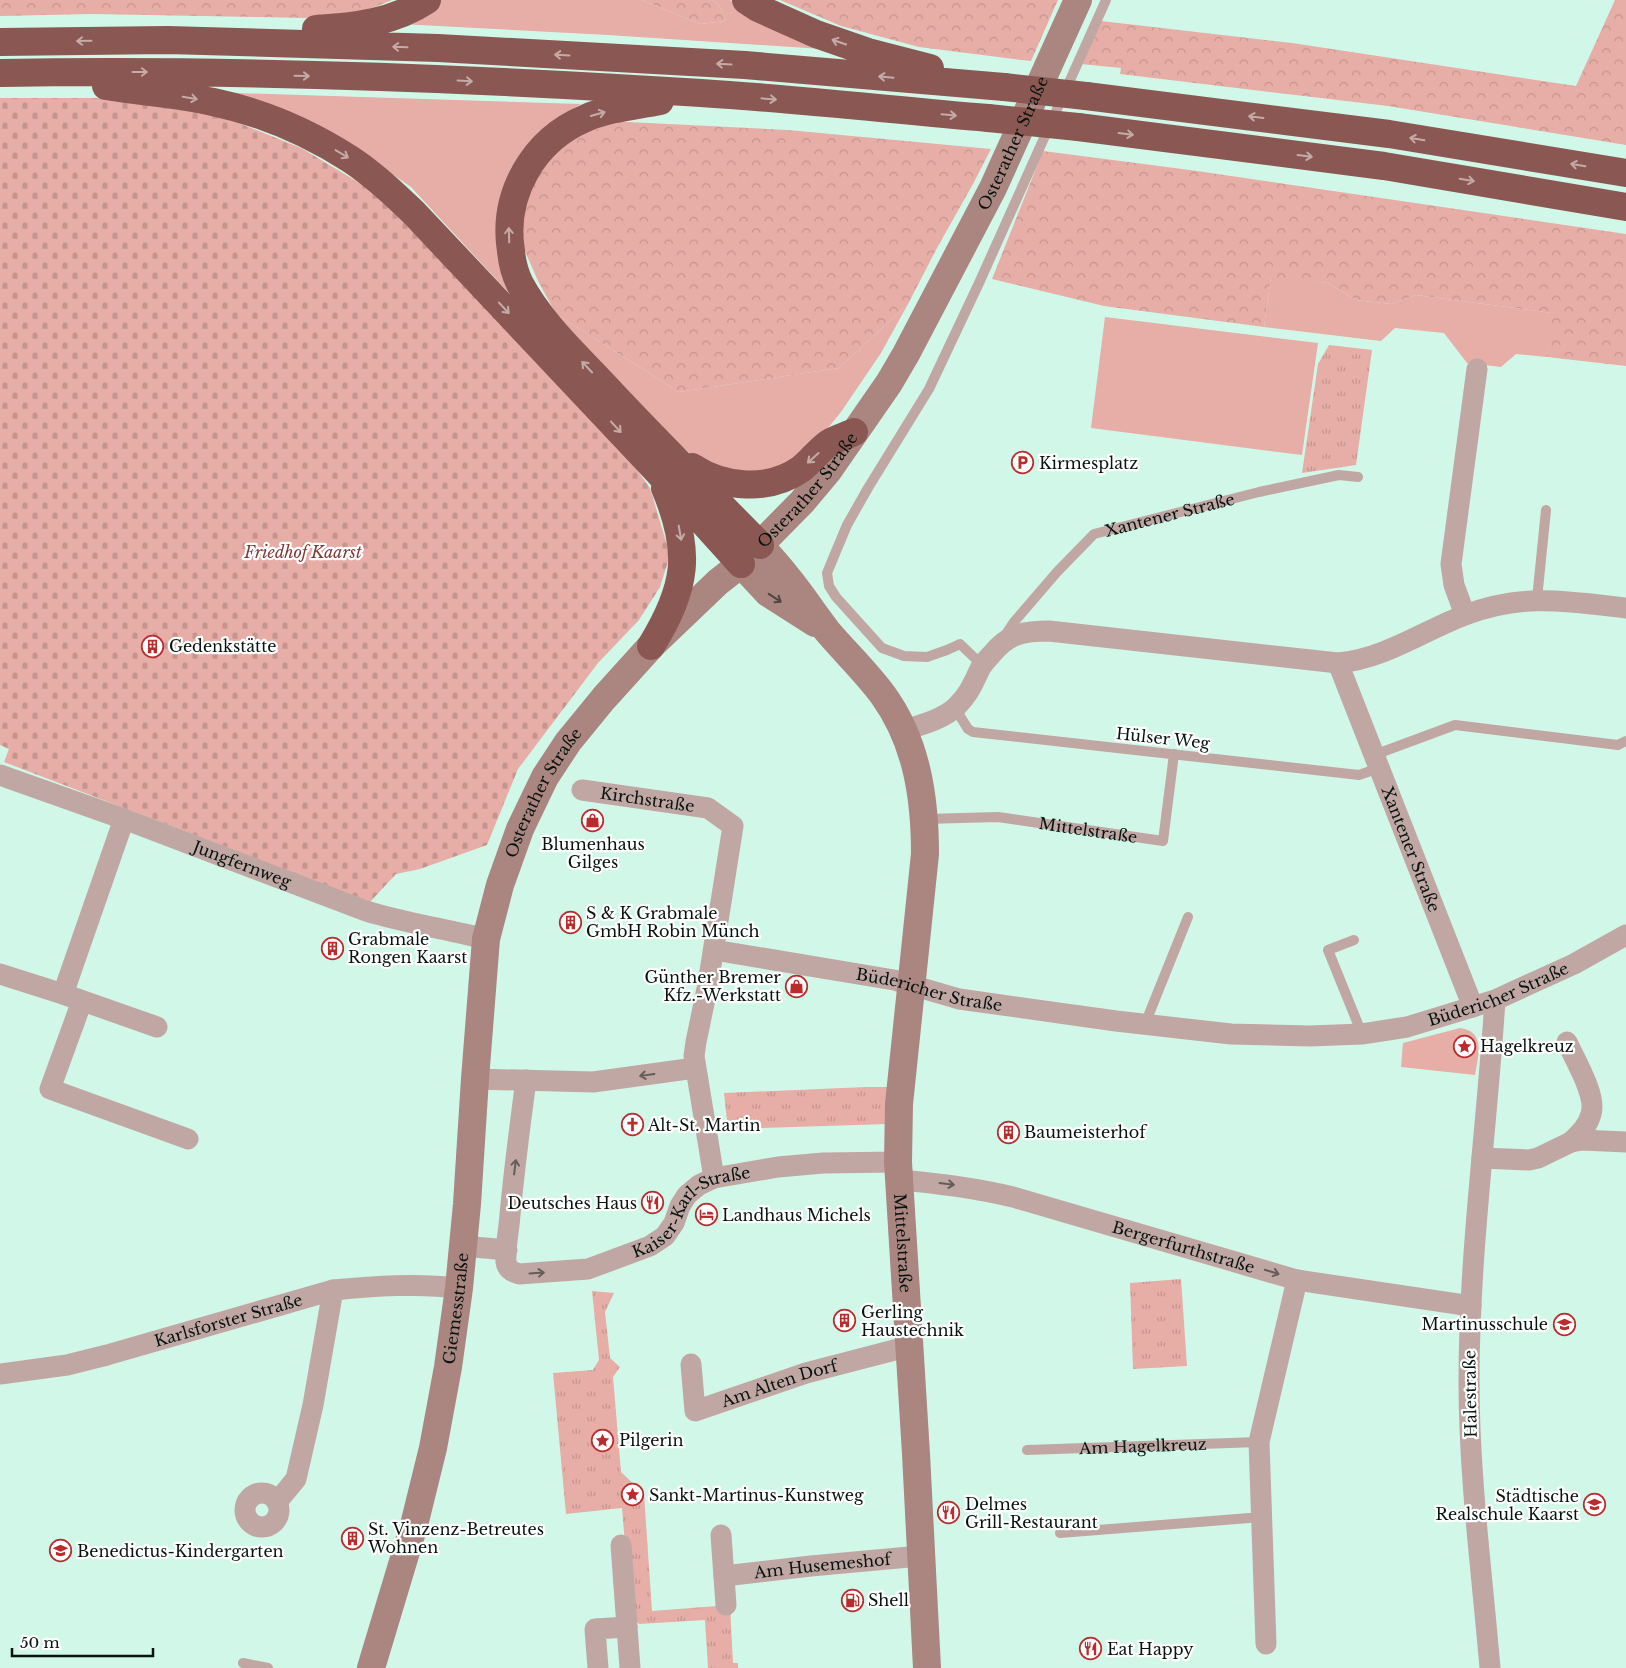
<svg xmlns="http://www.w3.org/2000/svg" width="1626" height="1668" font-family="'Libre Baskerville',serif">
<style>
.grass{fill:#e7ada7}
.forest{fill:url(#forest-crowns)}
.cemetery{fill:url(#cemetery-stones)}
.park{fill:url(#park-tufts)}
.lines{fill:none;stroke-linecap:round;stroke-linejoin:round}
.lane{stroke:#c1a7a4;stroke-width:10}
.street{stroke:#c1a7a4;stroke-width:21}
.secondary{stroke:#ab8580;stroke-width:28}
.highway{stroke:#8a5752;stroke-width:28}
.highway-bridge{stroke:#8a5752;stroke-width:28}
.oneway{stroke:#c4aba8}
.oneway2{stroke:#504642}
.oneway3{stroke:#645d5a}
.labels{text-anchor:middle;stroke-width:4.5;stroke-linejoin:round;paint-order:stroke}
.street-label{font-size:16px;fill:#06130f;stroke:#fff}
.poi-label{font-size:16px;fill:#06130f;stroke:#fff;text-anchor:start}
.park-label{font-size:16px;font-style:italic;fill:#803934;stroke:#fff}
</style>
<defs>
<pattern id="forest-crowns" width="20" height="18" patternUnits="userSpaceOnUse" patternTransform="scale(1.25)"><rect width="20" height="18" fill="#e7ada7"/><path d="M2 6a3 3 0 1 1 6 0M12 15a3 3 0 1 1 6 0" fill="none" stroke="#c5948f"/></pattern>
<pattern id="cemetery-stones" width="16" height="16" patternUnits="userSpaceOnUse" patternTransform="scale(1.25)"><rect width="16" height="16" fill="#e7ada7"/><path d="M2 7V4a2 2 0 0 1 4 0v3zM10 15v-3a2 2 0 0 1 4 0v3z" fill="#c5948f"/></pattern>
<pattern id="park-tufts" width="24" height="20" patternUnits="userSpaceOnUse" patternTransform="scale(1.25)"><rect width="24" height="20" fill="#e7ada7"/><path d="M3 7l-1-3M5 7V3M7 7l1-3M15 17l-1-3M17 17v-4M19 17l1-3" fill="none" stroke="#c5948f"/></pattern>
</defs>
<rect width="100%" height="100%" fill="#d1f7e9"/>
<path class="grass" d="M441,0H642L700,24L726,21L718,4L712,0H730L822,49L608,35L400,24Z
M235,93L581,104L555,119L530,142L511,168L498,206L502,254L518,303L411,187L369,158Z
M1271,276L1328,283L1356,300L1391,304L1416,295L1553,313L1547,357L1516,354L1501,367L1467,363L1444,333L1395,328L1381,341L1264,327Z
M908,304L881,353L841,412L809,451L786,467L758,476L700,462L666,433L556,314L679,392L839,368Z
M1105,317L1318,343L1302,455L1091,428Z
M1460,1028C1486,1031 1478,1057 1475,1075L1401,1067L1403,1043Z"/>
<path class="forest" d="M0,0H392C367,12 341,15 313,18L92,14L0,16Z
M642,0H712L718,4L726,21L700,24Z
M780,0H1058L1031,61L919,47L841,26Z
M1615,0H1626V145L1388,106L1120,74L1121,68L1081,64L1101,21L1292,43L1576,86Z
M608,121L788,130L991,149L973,184L937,248L908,304L839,368L679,392L556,314L538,281L521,242L526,195L546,159L576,134Z
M1043,151L1190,170L1626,234V366L1547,357L1552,313L1416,295L1391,304L1356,300L1328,283L1271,277L1264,327L1104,306L992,279Z"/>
<path class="cemetery" d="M0,98H97L219,115L301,148L373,191L421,235L627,456L650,488L670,555L660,587L639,620L598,663L518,769L487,845L420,869L396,874L370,902L4,762L9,749L0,745Z"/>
<path class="park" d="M1329,345L1372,350L1356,465L1302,473L1318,364Z
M866,1087H888V1124L728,1129L724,1093Z
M1181,1279L1187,1366L1133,1369L1130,1283Z
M592,1291L614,1293L605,1312L610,1358L620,1367L613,1377L621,1472L644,1494L652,1611L730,1605L733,1663H738V1668H708L705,1620L639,1624L631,1617L622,1508L566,1514L553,1373L593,1370L599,1360Z"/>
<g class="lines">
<g class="lane">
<path d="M1537,599L1546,510"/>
<path id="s1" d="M1004,637L1014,622L1057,572L1094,534L1259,492L1339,475L1358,477"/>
<path d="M982,665L960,644L947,650L927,657L904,656L882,648L836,597L829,586L827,573L847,525L868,488L929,389L979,283L1106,0"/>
<path d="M955,708L968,729L973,732L1359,775L1379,768"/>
<path d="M1374,755L1455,725L1618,745L1626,741"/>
<path id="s2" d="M925,819L998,817L1163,841L1174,754"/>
<path d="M1354,940L1328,950L1362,1034"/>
<path d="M1145,1024L1188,917"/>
<path id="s3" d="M1027,1450L1259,1442"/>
<path d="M1060,1533L1262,1517"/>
<path d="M243,1663L268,1668"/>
</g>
<g class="street">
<path d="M1465,615L1454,585L1451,564L1477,369"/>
<path id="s4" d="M1338,663L1473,1007"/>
<path d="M904,730C921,725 944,719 957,706C970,693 973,683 981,667C984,663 987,659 991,655C1008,634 1022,631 1049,631L1338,663C1384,659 1423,631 1465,615C1524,593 1566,601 1626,608"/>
<path id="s5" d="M0,775L124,819L366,911C405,923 446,929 486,939"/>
<path id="s6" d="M582,790L708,808L733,826L708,984L696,1042L694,1056L714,1178"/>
<path d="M124,819L63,994L157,1027"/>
<path id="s7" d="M714,950L894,980L959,999L1116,1021L1231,1034L1310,1036L1362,1034L1407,1027L1495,1000L1574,964L1626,935"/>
<path d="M0,974L63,994"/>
<path d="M82,1001L50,1089L188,1139"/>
<path d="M1567,1042C1575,1060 1597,1096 1591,1114C1588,1126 1579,1134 1571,1142"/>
<path d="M475,1079L593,1082L695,1068"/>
<path id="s8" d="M526,1080C520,1125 514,1170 510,1215C509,1230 505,1247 506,1262C507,1269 512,1272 519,1274L588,1269L650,1246L665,1236L674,1223L680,1206L687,1195L699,1185L714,1178L778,1167L823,1163L898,1162"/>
<path d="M1482,1158L1529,1160L1538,1158L1571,1142L1582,1140L1626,1142"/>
<path id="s9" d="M898,1180C937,1183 975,1188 1013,1197L1297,1280L1471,1306"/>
<path d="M463,1246L507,1250"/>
<path id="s10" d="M691,1364L695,1411L806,1373L910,1346"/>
<path id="s11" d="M0,1374L67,1365L107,1355L333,1290C375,1286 417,1283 459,1288"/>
<circle cx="262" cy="1510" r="17"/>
<path d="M277,1502L296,1479L313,1405L333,1290"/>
<path d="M721,1535L726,1605"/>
<path d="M621,1545L630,1668"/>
<path id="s12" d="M724,1576L811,1566L920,1556"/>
<path d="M1266,1644L1259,1442L1297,1280"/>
<path d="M598,1668L595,1629L627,1627"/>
<path d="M1490,1668C1482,1573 1469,1477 1469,1381C1469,1254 1487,1127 1495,1000"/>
</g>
<g class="secondary">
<path id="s13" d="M760,545C769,556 779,566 787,577C802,595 814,614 828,632C846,653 867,673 883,695C917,742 925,798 925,854L899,1104L898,1162L916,1454L927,1668"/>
<path d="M741,564L768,593L815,623"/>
<path id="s14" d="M371,1668L414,1525L433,1448L448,1367L459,1288L467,1204L475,1079L486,939L500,885L520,829L545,777L568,742L604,698L651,646L718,582L741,564L802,502L828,471L889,383L906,354L993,188L1078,0"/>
</g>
<path class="highway" d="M746,0L758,8L816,34L868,52L930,68
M316,29C355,27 394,22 427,0
M0,42L168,40L438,48L745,65L1004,87
M0,73C233,69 469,78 701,93C797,99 893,110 988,118
M106,86C142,92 178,94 213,102C261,112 308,132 350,159C373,174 394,194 414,213L657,471L741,564
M1086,96L1389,134L1626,173
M660,101C635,106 609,108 586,118C533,140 502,195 511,251C512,262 515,274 520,284C541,323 575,354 604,385C655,440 708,492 760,545
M1078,127L1384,166L1626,207
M692,467C724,488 768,492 801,469C811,461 819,450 829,443C837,438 846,436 854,432
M651,646C687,587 692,552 665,488"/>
<path class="highway-bridge" d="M1004,87L1086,96
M988,118L1078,127"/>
</g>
<defs><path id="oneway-shaft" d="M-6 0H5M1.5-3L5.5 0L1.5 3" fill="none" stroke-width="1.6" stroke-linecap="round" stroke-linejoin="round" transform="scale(1.25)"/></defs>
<g class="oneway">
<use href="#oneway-shaft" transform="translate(84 41) rotate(179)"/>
<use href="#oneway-shaft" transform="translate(839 42) rotate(-161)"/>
<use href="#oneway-shaft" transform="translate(400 47) rotate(-178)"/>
<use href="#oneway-shaft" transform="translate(562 55) rotate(-177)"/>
<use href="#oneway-shaft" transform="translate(724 64) rotate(-177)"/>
<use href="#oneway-shaft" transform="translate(140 72)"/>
<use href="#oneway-shaft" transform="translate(302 76) rotate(1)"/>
<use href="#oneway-shaft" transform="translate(886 77) rotate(-175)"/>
<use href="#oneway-shaft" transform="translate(465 81) rotate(3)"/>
<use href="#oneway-shaft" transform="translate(190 98) rotate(10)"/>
<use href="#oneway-shaft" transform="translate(769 99) rotate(5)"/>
<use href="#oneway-shaft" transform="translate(598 114) rotate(-16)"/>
<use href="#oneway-shaft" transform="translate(949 115) rotate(5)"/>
<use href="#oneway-shaft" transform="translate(1256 117) rotate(-173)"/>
<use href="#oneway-shaft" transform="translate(1126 134) rotate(7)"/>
<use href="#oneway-shaft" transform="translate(1417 139) rotate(-171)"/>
<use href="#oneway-shaft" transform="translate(342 154) rotate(31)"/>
<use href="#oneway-shaft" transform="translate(1305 156) rotate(7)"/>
<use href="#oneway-shaft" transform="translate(1578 165) rotate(-171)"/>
<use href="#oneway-shaft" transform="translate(1467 180) rotate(10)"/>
<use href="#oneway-shaft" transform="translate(509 235) rotate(-92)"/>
<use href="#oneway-shaft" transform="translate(504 308) rotate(47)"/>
<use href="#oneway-shaft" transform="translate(587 367) rotate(-133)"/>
<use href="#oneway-shaft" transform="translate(616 427) rotate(47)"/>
<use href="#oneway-shaft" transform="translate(813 458) rotate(138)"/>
<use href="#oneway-shaft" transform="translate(680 533) rotate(80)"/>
</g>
<use class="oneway2" href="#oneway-shaft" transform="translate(775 598) rotate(33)"/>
<g class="oneway3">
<use href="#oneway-shaft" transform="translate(647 1075) rotate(172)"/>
<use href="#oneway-shaft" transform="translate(515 1167) rotate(-83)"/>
<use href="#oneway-shaft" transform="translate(947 1184) rotate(7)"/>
<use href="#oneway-shaft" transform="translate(1272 1272) rotate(17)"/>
<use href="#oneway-shaft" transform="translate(537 1273) rotate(-4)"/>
</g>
<defs>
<symbol id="parking-ring" viewBox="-11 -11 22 22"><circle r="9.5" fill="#fff" stroke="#ba2b2c" stroke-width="1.5"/><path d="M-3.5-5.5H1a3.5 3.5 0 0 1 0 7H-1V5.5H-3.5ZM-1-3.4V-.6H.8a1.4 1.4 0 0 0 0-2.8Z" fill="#ba2b2c"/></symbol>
<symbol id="building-ring" viewBox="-11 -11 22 22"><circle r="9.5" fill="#fff" stroke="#ba2b2c" stroke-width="1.5"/><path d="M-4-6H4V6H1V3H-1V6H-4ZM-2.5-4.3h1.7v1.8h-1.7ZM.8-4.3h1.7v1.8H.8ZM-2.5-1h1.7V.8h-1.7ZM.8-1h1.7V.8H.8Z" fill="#ba2b2c"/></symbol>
<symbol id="shop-ring" viewBox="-11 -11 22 22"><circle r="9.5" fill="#fff" stroke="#ba2b2c" stroke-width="1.5"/><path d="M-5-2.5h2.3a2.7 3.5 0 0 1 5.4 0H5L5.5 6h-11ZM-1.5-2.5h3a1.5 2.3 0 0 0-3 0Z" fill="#ba2b2c"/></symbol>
<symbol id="sight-ring" viewBox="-11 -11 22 22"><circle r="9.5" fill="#fff" stroke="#ba2b2c" stroke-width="1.5"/><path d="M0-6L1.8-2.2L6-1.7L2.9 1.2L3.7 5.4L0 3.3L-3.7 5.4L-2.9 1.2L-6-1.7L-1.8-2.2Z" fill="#ba2b2c"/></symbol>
<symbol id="church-ring" viewBox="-11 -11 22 22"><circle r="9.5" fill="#fff" stroke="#ba2b2c" stroke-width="1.5"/><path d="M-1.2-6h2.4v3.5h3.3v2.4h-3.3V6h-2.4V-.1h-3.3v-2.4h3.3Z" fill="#ba2b2c"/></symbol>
<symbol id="restaurant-ring" viewBox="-11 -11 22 22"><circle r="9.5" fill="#fff" stroke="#ba2b2c" stroke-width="1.5"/><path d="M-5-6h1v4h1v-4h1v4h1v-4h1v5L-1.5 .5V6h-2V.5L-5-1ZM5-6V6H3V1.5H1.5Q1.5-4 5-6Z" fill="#ba2b2c"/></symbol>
<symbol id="hotel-ring" viewBox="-11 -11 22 22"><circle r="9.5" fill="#fff" stroke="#ba2b2c" stroke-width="1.5"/><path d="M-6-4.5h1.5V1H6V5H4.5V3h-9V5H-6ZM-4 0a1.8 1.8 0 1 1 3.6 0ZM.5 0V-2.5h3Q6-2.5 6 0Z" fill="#ba2b2c"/></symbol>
<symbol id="school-ring" viewBox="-11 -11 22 22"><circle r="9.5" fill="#fff" stroke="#ba2b2c" stroke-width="1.5"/><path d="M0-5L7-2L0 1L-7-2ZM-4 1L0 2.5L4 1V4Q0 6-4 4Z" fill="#ba2b2c"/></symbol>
<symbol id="fuel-ring" viewBox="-11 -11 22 22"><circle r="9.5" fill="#fff" stroke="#ba2b2c" stroke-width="1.5"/><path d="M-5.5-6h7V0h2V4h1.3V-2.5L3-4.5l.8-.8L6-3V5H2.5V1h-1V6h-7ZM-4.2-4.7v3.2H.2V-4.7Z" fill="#ba2b2c"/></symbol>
</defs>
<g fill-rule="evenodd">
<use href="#parking-ring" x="1010" y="450" width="25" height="25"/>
<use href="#building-ring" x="140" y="634" width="25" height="25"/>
<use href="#shop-ring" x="580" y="808" width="25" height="25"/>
<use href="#building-ring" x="558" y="910" width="25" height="25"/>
<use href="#building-ring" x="320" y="936" width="25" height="25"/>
<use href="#shop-ring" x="784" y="974" width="25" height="25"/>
<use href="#sight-ring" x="1452" y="1034" width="25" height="25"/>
<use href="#church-ring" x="620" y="1112" width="25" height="25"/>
<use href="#building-ring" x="996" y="1120" width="25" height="25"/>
<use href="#restaurant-ring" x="640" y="1190" width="25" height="25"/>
<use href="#hotel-ring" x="694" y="1202" width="25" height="25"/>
<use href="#building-ring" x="832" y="1308" width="25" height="25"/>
<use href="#school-ring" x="1552" y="1312" width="25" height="25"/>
<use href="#sight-ring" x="590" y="1428" width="25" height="25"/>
<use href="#sight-ring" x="620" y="1482" width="25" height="25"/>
<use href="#school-ring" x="1582" y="1492" width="25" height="25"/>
<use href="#restaurant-ring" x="936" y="1500" width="25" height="25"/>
<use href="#building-ring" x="340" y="1526" width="25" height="25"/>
<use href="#school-ring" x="48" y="1538" width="25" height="25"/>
<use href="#fuel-ring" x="840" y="1588" width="25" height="25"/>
<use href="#restaurant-ring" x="1078" y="1636" width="25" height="25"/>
</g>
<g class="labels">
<g class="street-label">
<text dy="6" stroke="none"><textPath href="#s14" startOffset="1709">Osterather Straße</textPath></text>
<text dy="6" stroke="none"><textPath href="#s14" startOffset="1304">Osterather Straße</textPath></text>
<text dy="6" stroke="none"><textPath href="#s1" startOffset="215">Xantener Straße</textPath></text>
<text transform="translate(1163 738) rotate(6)" y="6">Hülser Weg</text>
<text dy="6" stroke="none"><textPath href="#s14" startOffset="899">Osterather Straße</textPath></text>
<text dy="6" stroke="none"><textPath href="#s6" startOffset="66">Kirchstraße</textPath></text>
<text dy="6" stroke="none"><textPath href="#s2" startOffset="164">Mittelstraße</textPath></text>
<text dy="6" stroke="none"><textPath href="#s4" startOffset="200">Xantener Straße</textPath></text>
<text dy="6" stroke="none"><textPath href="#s5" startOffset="258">Jungfernweg</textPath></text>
<text dy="6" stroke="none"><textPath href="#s7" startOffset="219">Büdericher Straße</textPath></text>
<text dy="6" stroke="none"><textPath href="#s7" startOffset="798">Büdericher Straße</textPath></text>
<text dy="6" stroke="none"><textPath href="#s8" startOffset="395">Kaiser-Karl-Straße</textPath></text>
<text dy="6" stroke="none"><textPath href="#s13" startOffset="752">Mittelstraße</textPath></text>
<text dy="6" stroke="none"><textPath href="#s9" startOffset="294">Bergerfurthstraße</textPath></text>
<text dy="6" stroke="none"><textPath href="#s14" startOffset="370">Giemesstraße</textPath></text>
<text dy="6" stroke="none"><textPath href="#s11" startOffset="235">Karlsforster Straße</textPath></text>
<text dy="6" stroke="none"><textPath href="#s10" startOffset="136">Am Alten Dorf</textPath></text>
<text transform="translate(1470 1394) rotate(-91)" y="6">Halestraße</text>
<text dy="6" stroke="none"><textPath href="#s3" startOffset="116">Am Hagelkreuz</textPath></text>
<text dy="6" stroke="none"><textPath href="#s12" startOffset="99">Am Husemeshof</textPath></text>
</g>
<g class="poi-label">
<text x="1039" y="469">Kirmesplatz</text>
<text x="169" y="652">Gedenkstätte</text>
<text x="593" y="850" text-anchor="middle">Blumenhaus<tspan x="593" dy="18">Gilges</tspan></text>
<text x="586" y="919">S &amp; K Grabmale<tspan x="586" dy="18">GmbH Robin Münch</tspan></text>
<text x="348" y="945">Grabmale<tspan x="348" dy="18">Rongen Kaarst</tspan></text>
<text x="781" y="983" text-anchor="end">Günther Bremer<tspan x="781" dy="18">Kfz.-Werkstatt</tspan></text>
<text x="1480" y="1052">Hagelkreuz</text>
<text x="648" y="1131">Alt-St. Martin</text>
<text x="1024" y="1138">Baumeisterhof</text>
<text x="637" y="1209" text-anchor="end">Deutsches Haus</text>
<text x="722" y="1221">Landhaus Michels</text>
<text x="861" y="1318">Gerling<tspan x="861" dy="18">Haustechnik</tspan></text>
<text x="1548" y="1330" text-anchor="end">Martinusschule</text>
<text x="619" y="1446">Pilgerin</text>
<text x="649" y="1501">Sankt-Martinus-Kunstweg</text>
<text x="1579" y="1502" text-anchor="end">Städtische<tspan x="1579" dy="18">Realschule Kaarst</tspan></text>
<text x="965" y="1510">Delmes<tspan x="965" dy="18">Grill-Restaurant</tspan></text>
<text x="368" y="1535">St. Vinzenz-Betreutes<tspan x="368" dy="18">Wohnen</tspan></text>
<text x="77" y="1557">Benedictus-Kindergarten</text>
<text x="868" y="1606">Shell</text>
<text x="1107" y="1655">Eat Happy</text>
</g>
<g class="park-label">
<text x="303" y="558">Friedhof Kaarst</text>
</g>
</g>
<path d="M12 1648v8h141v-8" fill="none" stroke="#06130f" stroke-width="2.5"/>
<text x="20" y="1648" font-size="15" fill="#06130f" stroke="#ffffff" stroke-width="4" paint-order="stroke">50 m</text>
</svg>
